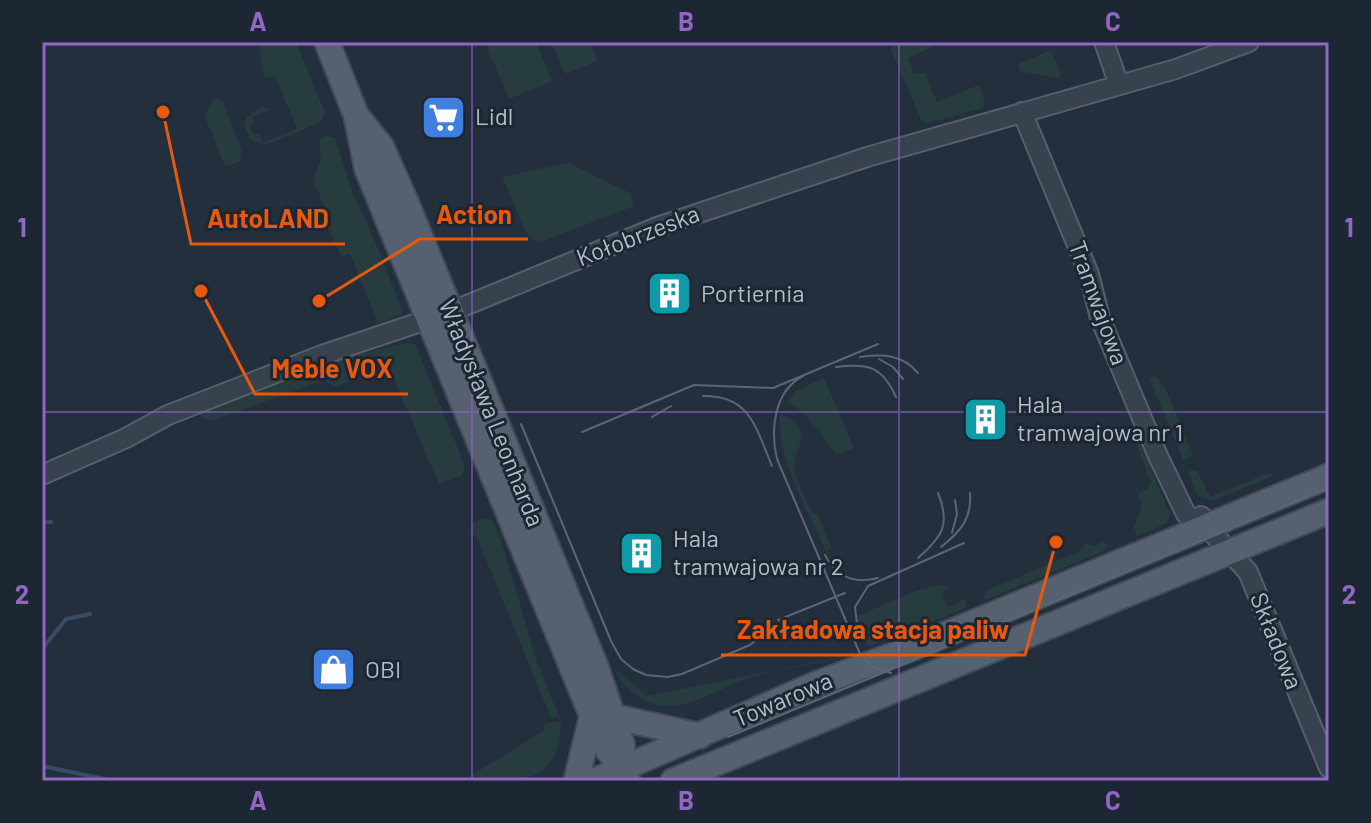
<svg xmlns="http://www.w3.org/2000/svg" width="1371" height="823" font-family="Barlow,sans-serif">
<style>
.green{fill:#263c3f}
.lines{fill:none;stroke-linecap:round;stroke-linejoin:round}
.stream{stroke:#394c67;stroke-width:4}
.minor-casing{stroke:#565f6c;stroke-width:22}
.major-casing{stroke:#414a57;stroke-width:28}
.minor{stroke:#38414e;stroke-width:18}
.major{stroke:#56606e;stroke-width:24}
.tram{stroke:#5a6575;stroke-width:2}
.grid{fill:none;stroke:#9266c3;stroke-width:2;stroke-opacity:0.55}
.labels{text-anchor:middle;stroke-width:6;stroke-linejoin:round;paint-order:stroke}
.poi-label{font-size:24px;fill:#b4bcc9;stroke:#1d2633;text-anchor:start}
.street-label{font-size:24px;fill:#b4bcc9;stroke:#1d2633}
.leader{fill:none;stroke:#e8590c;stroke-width:3}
.callout-dot{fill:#e8590c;stroke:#1d2633;stroke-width:3}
.callout-label{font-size:26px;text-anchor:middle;font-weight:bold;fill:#e8590c;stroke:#1d2633;stroke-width:6;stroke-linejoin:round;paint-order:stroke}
.neatline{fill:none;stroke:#9266c3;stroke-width:3}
.grid-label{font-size:26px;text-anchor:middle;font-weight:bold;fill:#9266c3}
</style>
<rect width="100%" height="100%" fill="#242f3e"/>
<path class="green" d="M258,42H296L325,113L319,123L265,145L250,139L244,125L246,118L263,106L268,110L252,117L254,123L250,126L254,135L259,134L263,143L297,129L275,76L268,78L264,76Z
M485,42H536L552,81L509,99Z
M551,42H590L597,61L565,74Z
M896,42L934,43L932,47L908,58L914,73H925L937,102L979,85L984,100L983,108L928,123L922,122L891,50Z
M1049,51L1052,52L1061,73L1058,78L1019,71L1018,64Z
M214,98L223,102L242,150L240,161L229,166L224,164L205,117Z
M326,136L335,138L353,195L368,225L402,309V314L378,324L350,254L341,257L327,225L331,223L313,179L321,160L319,140Z
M569,163L630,193L634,206L538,243L529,238L502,177Z
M408,343L416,345L465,467L461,476L439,484L388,365L336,387L324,380L211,421L200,417L202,409L325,361Z
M1149,377H1156L1165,387L1193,455L1183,460Z
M824,378L854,448L837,455L805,414L787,401L796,391Z
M780,414C821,431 789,449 795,473C799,487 807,501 813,514L817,513L832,548L828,550L836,567L827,553C810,515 775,455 780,414Z
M1138,437L1170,514L1167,523L1137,536L1134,527L1142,506L1138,493L1147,489L1151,482L1134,439Z
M1197,470L1210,497L1268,473L1275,475L1213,501L1197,495L1188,471Z
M484,518L493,521L500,537L537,662L559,716L551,718L476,535H472L470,528L474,522Z
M1103,541L1108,546L1102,552L985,600L984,598L987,590L1078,552L1087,543L1094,546Z
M939,585L949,587L942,594L947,607L966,599V608L869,647L861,631L857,616L916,591Z
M853,651L854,653C823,665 790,666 758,675C719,685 676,724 637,696C626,687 619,681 614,668L647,696L836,658Z
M552,722H561C560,789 512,781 462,781L545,730L543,725Z"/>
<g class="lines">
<path class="stream" d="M42,522H51
M42,649L66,619L90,614
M42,766L114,781"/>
<defs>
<path id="minor" d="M1104,42L1119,85
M1022,112L1089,274L1100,318L1158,456L1186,514L1206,526
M42,475L126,438L168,415L322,355L450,312L657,227L867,157L1176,69L1249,42
M1201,516L1206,526L1248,572L1329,768"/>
<path id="major" d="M327,42L356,115L367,169L592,716L608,750L623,769L628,781
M360,120L381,146L406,202L596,667L622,744L623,769
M615,717L700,736
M576,781L592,716
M594,781L816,684L912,648L1329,476
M673,781L1329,511"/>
</defs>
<use href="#minor" class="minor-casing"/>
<use href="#major" class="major-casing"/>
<use href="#minor" class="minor"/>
<use href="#major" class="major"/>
<path class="tram" d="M860,357C883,354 902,354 918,373
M879,359L893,367L903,379
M836,367C868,363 882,366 896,397
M803,376C774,391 770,430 777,459L860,654L873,667L891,673
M703,396C751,395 756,429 772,466
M652,417L671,406
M521,424L611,641L621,659L633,669L646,675L668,677L682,674L750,645L786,617
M582,432L694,385L773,388L878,344
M952,533L957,514L955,500
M941,547C960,532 972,519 970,493
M825,555C836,577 855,584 878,578
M918,558C942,537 951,525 938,493
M778,620L845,593
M858,632L855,607L868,586L964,543
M728,737L1329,488"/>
</g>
<path class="grid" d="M472,42V781M899,42V781M42,412H1329"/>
<defs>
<symbol id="supermarket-square" viewBox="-11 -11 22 22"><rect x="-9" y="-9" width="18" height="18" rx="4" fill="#3f7fe0" stroke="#1d2633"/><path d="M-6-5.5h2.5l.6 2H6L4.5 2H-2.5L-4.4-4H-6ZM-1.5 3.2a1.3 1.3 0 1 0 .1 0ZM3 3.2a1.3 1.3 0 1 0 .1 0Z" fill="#fff"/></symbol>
<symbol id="building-square" viewBox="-11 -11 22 22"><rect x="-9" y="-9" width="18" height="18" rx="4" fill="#0f9aa8" stroke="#1d2633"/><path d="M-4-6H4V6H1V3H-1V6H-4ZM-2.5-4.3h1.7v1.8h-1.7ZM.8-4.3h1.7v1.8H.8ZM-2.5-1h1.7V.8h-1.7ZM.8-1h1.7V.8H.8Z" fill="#fff"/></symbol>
<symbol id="shop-square" viewBox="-11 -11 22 22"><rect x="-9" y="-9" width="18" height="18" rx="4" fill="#3f7fe0" stroke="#1d2633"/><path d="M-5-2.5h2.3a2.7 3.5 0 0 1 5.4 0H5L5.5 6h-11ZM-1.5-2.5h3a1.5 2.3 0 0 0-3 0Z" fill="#fff"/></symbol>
</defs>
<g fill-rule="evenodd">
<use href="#supermarket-square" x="418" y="92" width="51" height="51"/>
<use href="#building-square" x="644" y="268" width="51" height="51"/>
<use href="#building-square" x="960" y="394" width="51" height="51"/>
<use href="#building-square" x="616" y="528" width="51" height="51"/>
<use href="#shop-square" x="308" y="644" width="51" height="51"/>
</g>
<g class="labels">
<g class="poi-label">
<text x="475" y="125">Lidl</text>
<text x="701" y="302">Portiernia</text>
<text x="1017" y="413">Hala<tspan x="1017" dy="28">tramwajowa nr 1</tspan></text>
<text x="673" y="547">Hala<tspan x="673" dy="28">tramwajowa nr 2</tspan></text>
<text x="365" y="678">OBI</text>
</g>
<g class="street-label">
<text transform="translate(638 236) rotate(-21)" y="8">Kołobrzeska</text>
<text transform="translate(1098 303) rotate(70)" y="8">Tramwajowa</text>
<text transform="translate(491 413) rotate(68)" y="8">Władysława Leonharda</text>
<text transform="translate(1276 641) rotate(68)" y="8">Składowa</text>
<text transform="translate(783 700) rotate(-23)" y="8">Towarowa</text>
</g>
</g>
<path class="leader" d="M319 301L420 239H528M163 112L191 244H345M201 291L255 394H408M1056 542L1025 655H721"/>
<g class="callout-dot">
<circle cx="319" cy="301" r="8"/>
<circle cx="163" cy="112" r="8"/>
<circle cx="201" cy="291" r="8"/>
<circle cx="1056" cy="542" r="8"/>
</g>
<g class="callout-label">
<text x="474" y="224">Action</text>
<text x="268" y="228">AutoLAND</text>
<text x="332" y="378">Meble VOX</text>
<text x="873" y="639">Zakładowa stacja paliw</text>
</g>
<rect width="1371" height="823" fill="none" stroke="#1d2633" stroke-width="88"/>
<rect x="44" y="44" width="1283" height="735" class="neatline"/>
<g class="grid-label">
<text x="258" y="31">A</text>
<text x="686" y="31">B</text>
<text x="1113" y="31">C</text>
<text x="22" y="237">1</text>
<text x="1349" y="237">1</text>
<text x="22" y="604">2</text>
<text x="1349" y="604">2</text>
<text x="258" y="810">A</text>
<text x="686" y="810">B</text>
<text x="1113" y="810">C</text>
</g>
</svg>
